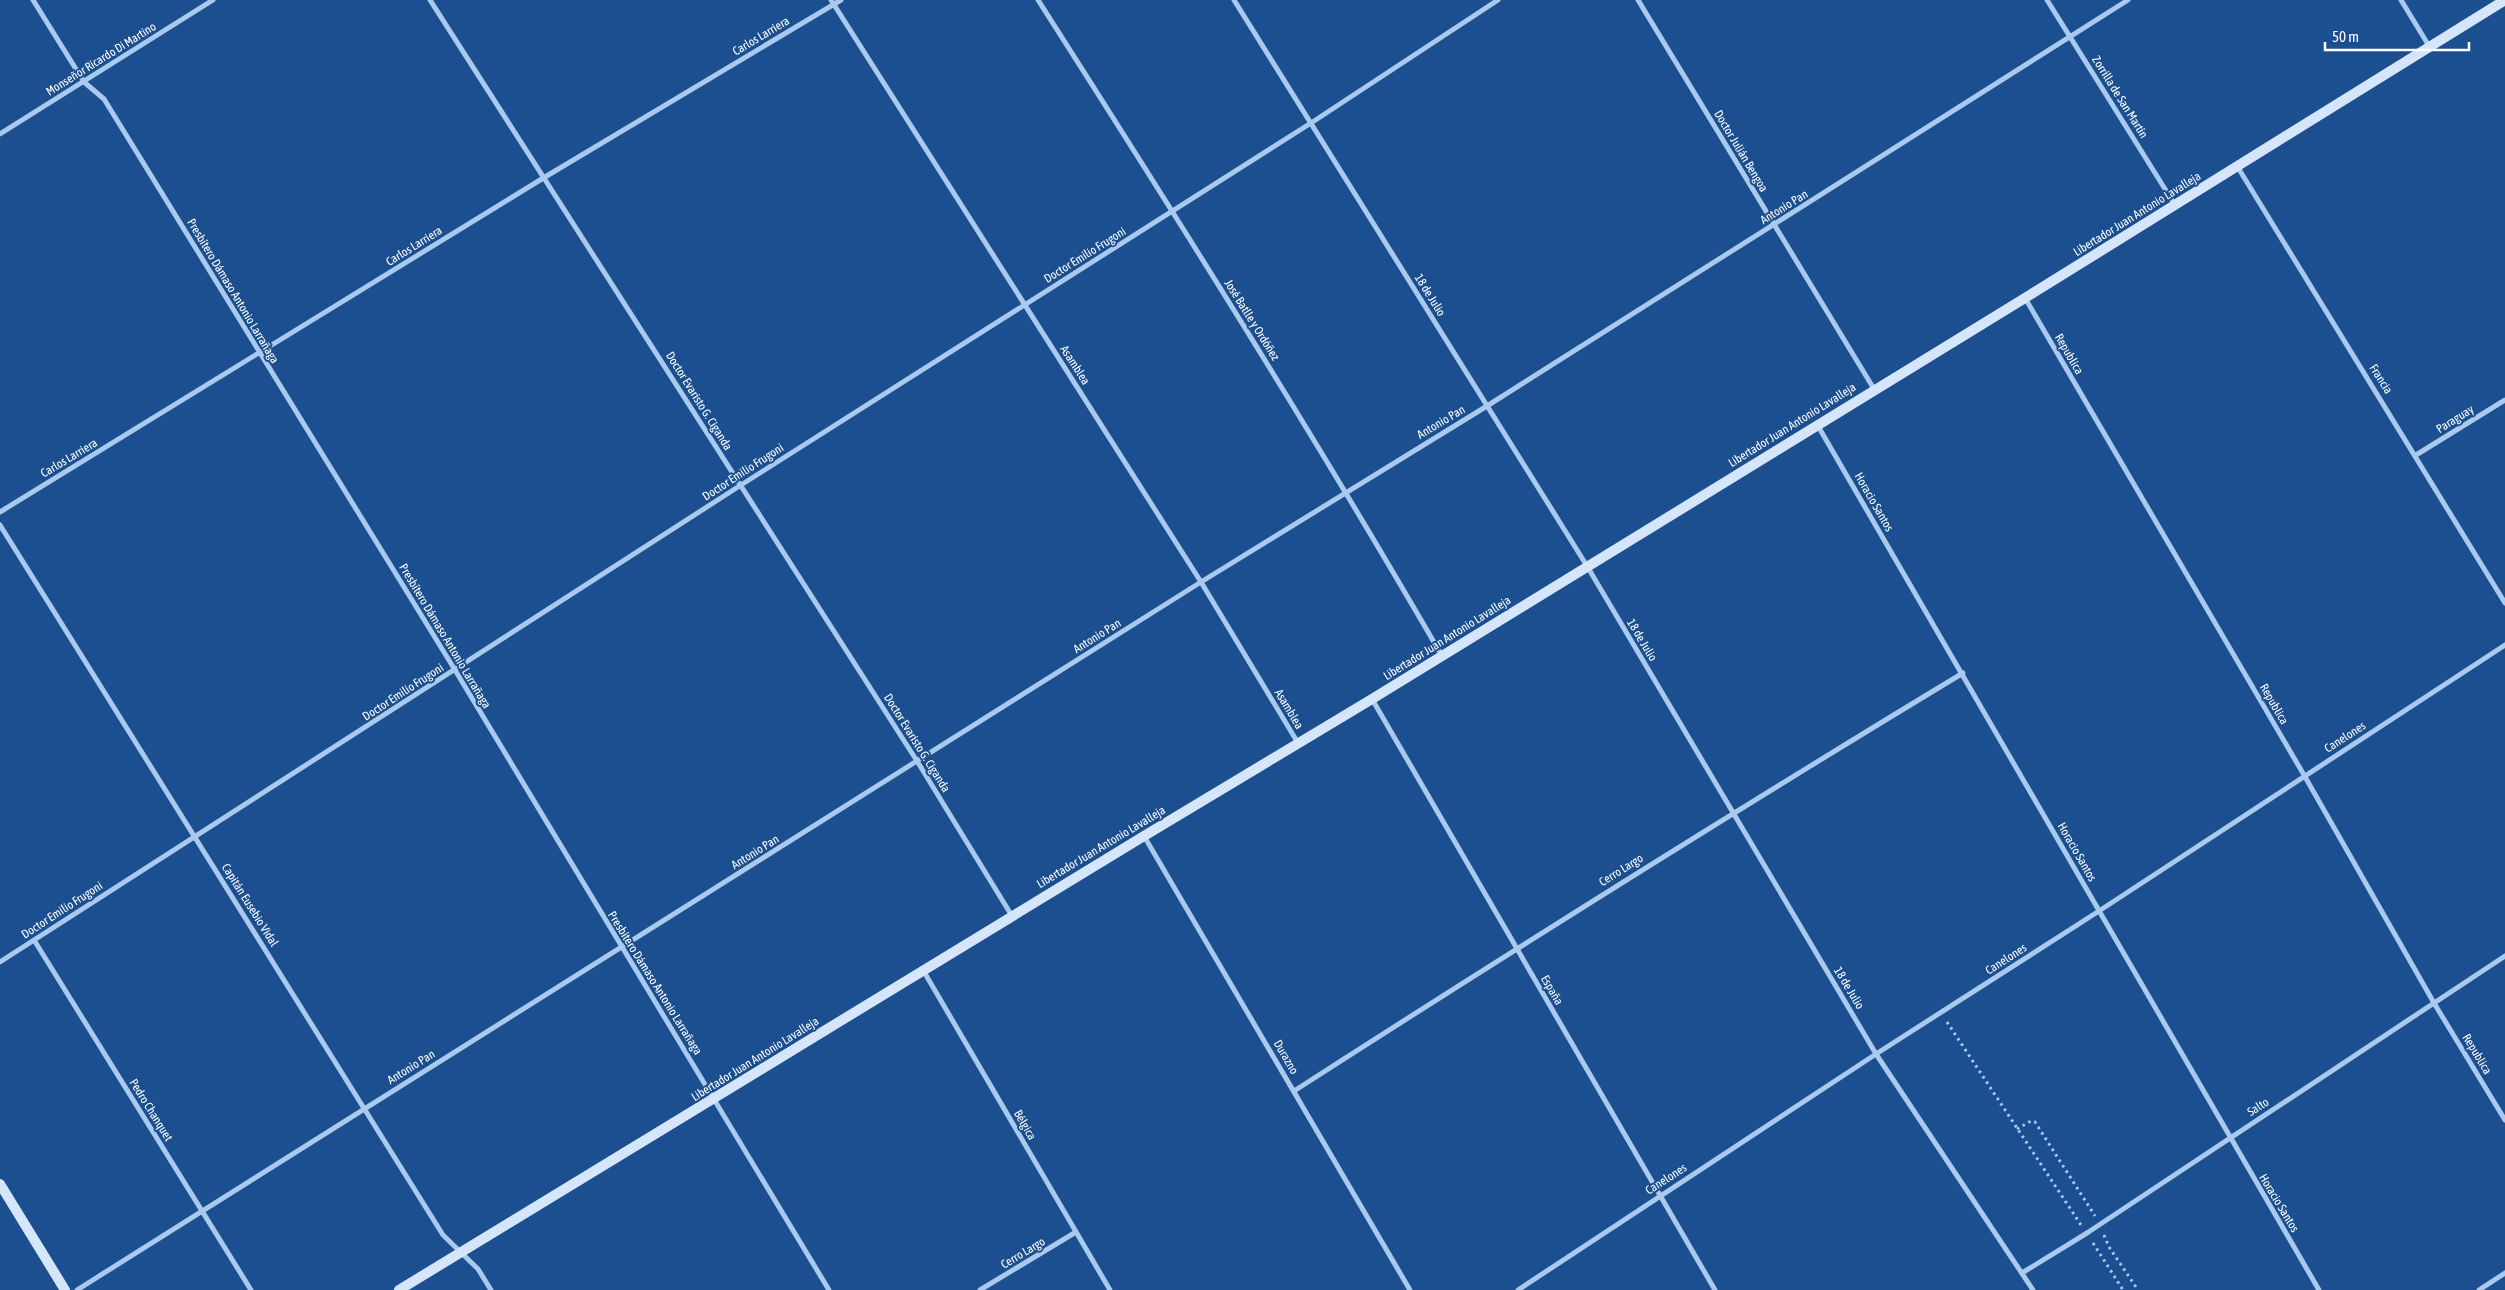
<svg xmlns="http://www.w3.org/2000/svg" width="2505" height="1290" font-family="'Asap Condensed',sans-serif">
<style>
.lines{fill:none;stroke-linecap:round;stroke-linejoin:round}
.path{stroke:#a9c9ee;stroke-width:3;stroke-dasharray:2.5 4;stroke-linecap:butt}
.street{stroke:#a9c9ee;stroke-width:5}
.secondary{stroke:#d6e6fa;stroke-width:10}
.labels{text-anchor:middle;stroke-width:4;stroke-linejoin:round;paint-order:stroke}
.street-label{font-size:12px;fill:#fff;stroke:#1b4f8f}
</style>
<rect width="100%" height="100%" fill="#1b4f8f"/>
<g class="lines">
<path class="path" d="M1947,1022L2081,1225
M2017,1129L2031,1121L2035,1122L2095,1216
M2104,1235L2109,1247L2138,1290
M2093,1243L2123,1290"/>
<path class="street" d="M33,0L84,82L104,99L455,670L829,1290
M430,0L917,761L1012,916
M831,0L1201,582L1298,743
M1038,0C1176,216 1313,433 1442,656
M1234,0L1587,566L1876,1054L2033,1290
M1638,0L1874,389
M2047,0L2175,205
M2401,0L2429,46
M0,134L213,0
M2237,166L2505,603
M2025,298L2304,775L2434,1003L2505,1120
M1818,426C1987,713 2150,1003 2319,1290
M2416,455L2505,400
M0,512L545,177L841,0
M0,525L443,1235L478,1269L491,1290
M1372,699L1715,1290
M1144,836L1410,1290
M34,940L251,1290
M0,962L741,485L1311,123L1498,0
M923,970L1110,1290
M1294,1091C1515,949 1738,809 1963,673
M2022,1273L2087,1233L2505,956
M77,1290L1201,582L1487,406L2128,0
M980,1290L1076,1232
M1518,1290L1876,1054L2099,911L2505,645
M2479,1290L2505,1273"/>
<path class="secondary" d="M0,1184L65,1290
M399,1290L1144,836L1372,699L2025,298L2505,0"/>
</g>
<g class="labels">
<g class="street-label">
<text transform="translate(761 36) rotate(-31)" y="4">Carlos Larriera</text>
<text transform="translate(101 59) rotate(-32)" y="4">Monseñor Ricardo Di Martino</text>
<text transform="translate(2120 97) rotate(58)" y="4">Zorrilla de San Martín</text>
<text transform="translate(1741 151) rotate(59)" y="4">Doctor Julián Bengoa</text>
<text transform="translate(1784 207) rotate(-32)" y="4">Antonio Pan</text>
<text transform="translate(2137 214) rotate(-32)" y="4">Libertador Juan Antonio Lavalleja</text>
<text transform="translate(414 246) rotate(-32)" y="4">Carlos Larriera</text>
<text transform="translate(1085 255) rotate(-32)" y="4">Doctor Emilio Frugoni</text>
<text transform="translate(233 291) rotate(59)" y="4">Presbítero Dámaso Antonio Larrañaga</text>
<text transform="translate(1430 295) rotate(58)" y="4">18 de Julio</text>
<text transform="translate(1252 320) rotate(58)" y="4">José Batlle y Ordóñez</text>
<text transform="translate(2069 354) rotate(60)" y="4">Republica</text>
<text transform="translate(1075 365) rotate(57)" y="4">Asamblea</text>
<text transform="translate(2381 379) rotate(58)" y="4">Francia</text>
<text transform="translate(699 401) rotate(58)" y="4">Doctor Evaristo G. Ciganda</text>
<text transform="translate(2455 419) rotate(-32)" y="4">Paraguay</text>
<text transform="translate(1441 422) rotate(-31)" y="4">Antonio Pan</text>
<text transform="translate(1792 425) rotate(-32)" y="4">Libertador Juan Antonio Lavalleja</text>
<text transform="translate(69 458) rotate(-31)" y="4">Carlos Larriera</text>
<text transform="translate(743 472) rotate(-33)" y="4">Doctor Emilio Frugoni</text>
<text transform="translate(1874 502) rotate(60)" y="4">Horacio Santos</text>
<text transform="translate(445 636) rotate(59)" y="4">Presbítero Dámaso Antonio Larrañaga</text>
<text transform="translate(1097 636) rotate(-32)" y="4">Antonio Pan</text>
<text transform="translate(1447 638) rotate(-32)" y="4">Libertador Juan Antonio Lavalleja</text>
<text transform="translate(1642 640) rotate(59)" y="4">18 de Julio</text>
<text transform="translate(403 692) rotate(-33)" y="4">Doctor Emilio Frugoni</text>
<text transform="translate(2274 704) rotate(60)" y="4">Republica</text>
<text transform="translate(1289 709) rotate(59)" y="4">Asamblea</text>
<text transform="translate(2345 737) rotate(-33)" y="4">Canelones</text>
<text transform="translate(917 743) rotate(58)" y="4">Doctor Evaristo G. Ciganda</text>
<text transform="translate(1101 847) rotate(-31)" y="4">Libertador Juan Antonio Lavalleja</text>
<text transform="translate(755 852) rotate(-32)" y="4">Antonio Pan</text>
<text transform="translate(2077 852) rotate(60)" y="4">Horacio Santos</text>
<text transform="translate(1621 870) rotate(-32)" y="4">Cerro Largo</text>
<text transform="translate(250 905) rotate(58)" y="4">Capitán Eusebio Vidal</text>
<text transform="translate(62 910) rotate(-33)" y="4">Doctor Emilio Frugoni</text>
<text transform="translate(2006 959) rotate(-33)" y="4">Canelones</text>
<text transform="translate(655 983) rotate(58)" y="4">Presbítero Dámaso Antonio Larrañaga</text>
<text transform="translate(1849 988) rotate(59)" y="4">18 de Julio</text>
<text transform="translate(1552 990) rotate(60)" y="4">España</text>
<text transform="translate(2477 1054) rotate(59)" y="4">Republica</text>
<text transform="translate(1286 1057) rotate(60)" y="4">Durazno</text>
<text transform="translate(755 1059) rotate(-32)" y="4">Libertador Juan Antonio Lavalleja</text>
<text transform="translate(411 1067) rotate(-32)" y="4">Antonio Pan</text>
<text transform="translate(2258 1107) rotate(-33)" y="4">Salto</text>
<text transform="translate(151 1110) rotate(58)" y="4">Pedro Chanquet</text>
<text transform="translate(1025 1125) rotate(60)" y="4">Bélgica</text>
<text transform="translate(1666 1179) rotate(-33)" y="4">Canelones</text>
<text transform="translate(2279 1203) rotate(59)" y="4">Horacio Santos</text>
<text transform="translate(1023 1253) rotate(-31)" y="4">Cerro Largo</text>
</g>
</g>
<path d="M2325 42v8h144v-8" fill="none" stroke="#ffffff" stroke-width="2.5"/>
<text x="2332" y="42" font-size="15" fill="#ffffff" stroke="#1b4f8f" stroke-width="4" paint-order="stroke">50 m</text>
</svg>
